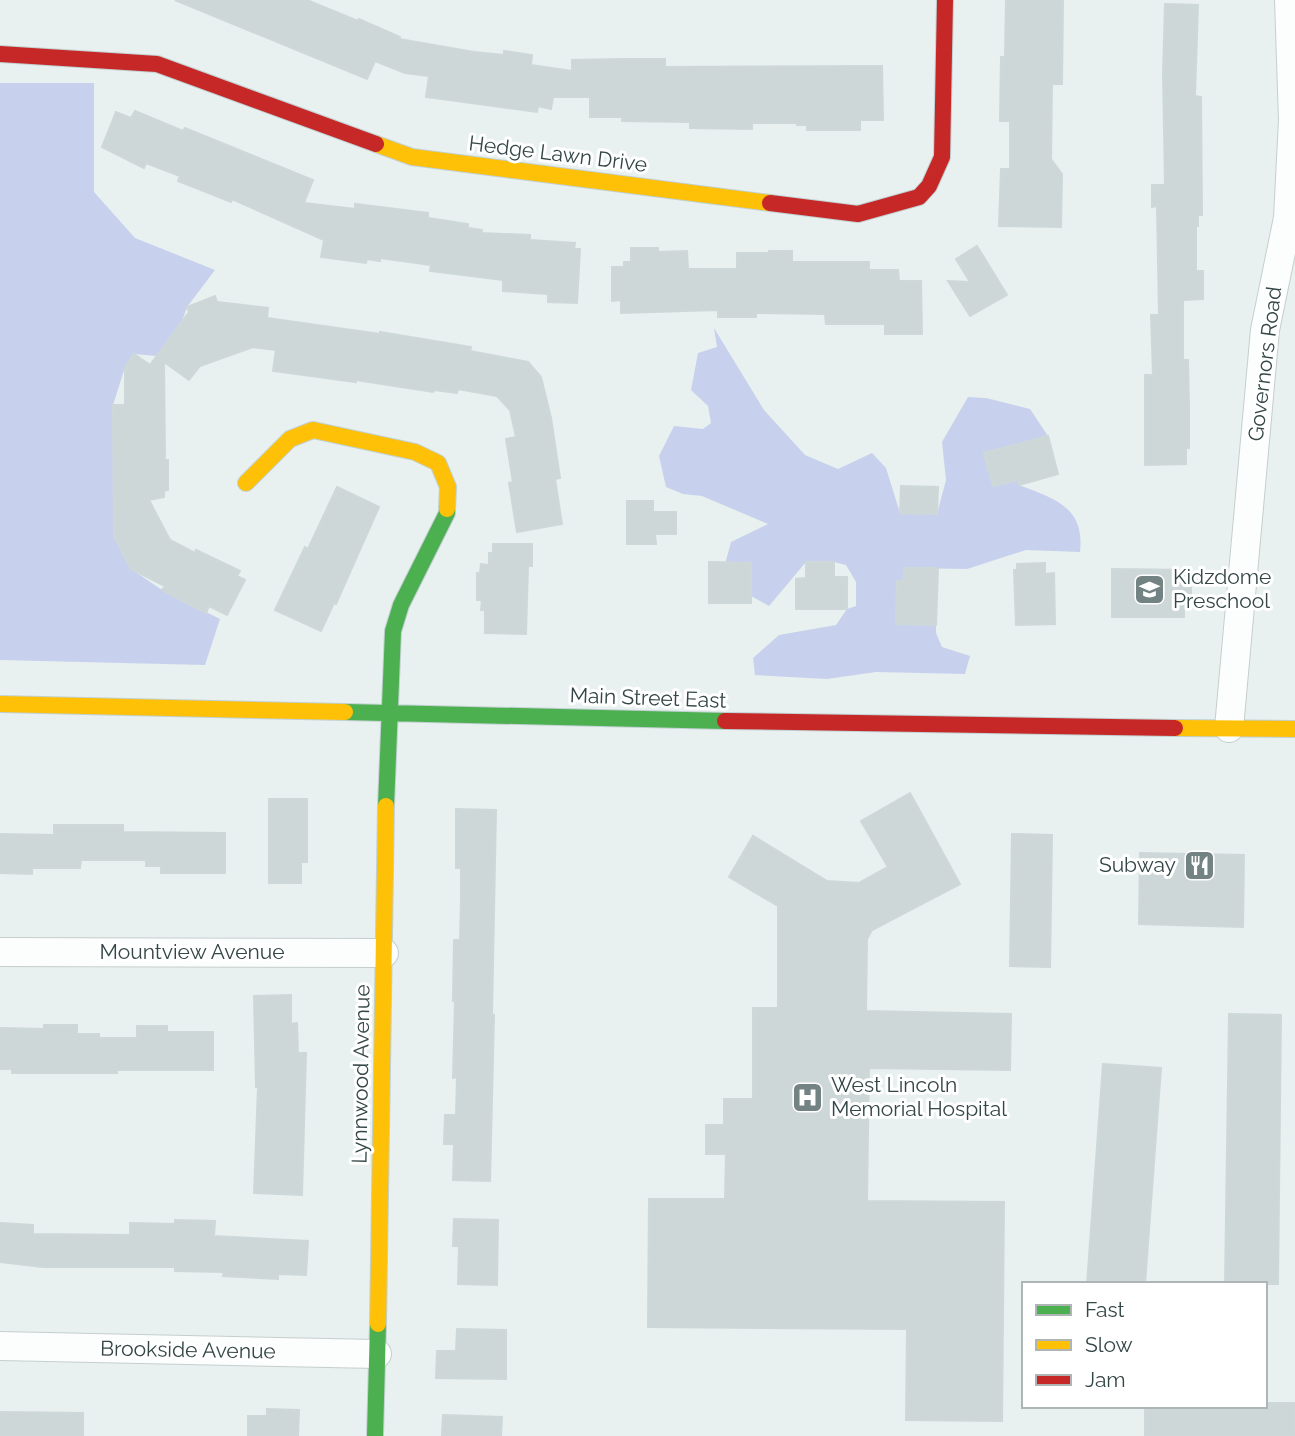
<svg xmlns="http://www.w3.org/2000/svg" width="1295" height="1436" font-family="Raleway,sans-serif">
<style>
.green{fill:#c7d1ed}
.building{fill:#ced7d7;stroke:#ced8d8;stroke-width:2}
.lines{fill:none;stroke-linecap:round;stroke-linejoin:round}
.street-casing{stroke:#c6cece;stroke-width:30}
.fast-casing{stroke:#c1d0d1;stroke-width:18}
.slow-casing{stroke:#c1d0d1;stroke-width:18}
.jam-casing{stroke:#c1d0d1;stroke-width:18}
.street{stroke:#fcfdfd;stroke-width:28}
.fast{stroke:#4caf50;stroke-width:16}
.slow{stroke:#ffc107;stroke-width:16}
.jam{stroke:#c62828;stroke-width:16}
.labels{text-anchor:middle;stroke-width:6;stroke-linejoin:round;paint-order:stroke}
.street-label{font-size:21px;fill:#344646;stroke:#fff}
.poi-label{font-size:21px;fill:#344646;stroke:#fff;text-anchor:start}
</style>
<rect width="100%" height="100%" fill="#e8f0f0"/>
<path class="green" d="M0,83H94V192L135,238L215,270L187,307L182,321L157,356L134,354L125,367L113,405L131,569L162,590L220,619L205,665L0,660Z
M714,328L764,410L805,455L838,469L872,453L886,468L900,513L937,514L946,480L942,442L968,397L986,398L1030,409L1048,436L984,453L993,486L1018,480L1019,485C1054,499 1085,506 1080,552L1026,550L967,569L904,568V581H897L896,624L936,625V633L942,647L970,656L965,674L876,672L827,679L755,675L753,658L779,635L836,625L847,609L856,606V582L846,565L834,562H806L769,606L721,579L731,542L768,524L702,496L683,494L666,487L659,456L674,426L703,429L711,423L708,406L691,390L698,353L717,347Z"/>
<path class="building" d="M175,0H307L358,21L359,19L400,37L399,39L474,52L504,55V51L532,55L531,65L572,71V60L626,59H665V67L882,66L883,120H860V130H807V125H797V123H752V129L690,128V122L622,121V117H590V97H553L551,109L538,106L537,112L426,97L429,76L405,73L375,61L367,79Z
M1006,0H1063L1062,84H1052L1051,159L1062,174L1061,227L999,226L1001,169H1010V121H1000L1001,57H1005Z
M1165,4L1198,5L1195,96L1201,97L1202,215H1198V226H1196V271H1203V299L1183,300V360H1188L1189,405V448H1186V464L1145,465V375H1153L1151,315H1159L1157,206L1152,207V185H1165L1163,73Z
M135,111L183,131L185,128L313,180L304,203L355,209V204L428,213V218L468,224V228L482,230L481,233L530,235V240L575,243L574,249H580L577,303L548,302V294L503,291V280L430,271L431,265L380,258V261L367,259L366,263L321,257L324,240L232,199L231,202L178,181L180,176L146,163L144,168L102,147L116,112L131,118Z
M977,246L1007,295L970,316L948,281L970,282L956,259Z
M631,248H658V252L687,251L688,269H737V253H769V251H792V262H869V270H898L899,281H921L922,334H885V324H826L825,314L756,313V317H718V310L621,313V300L612,301V267H624V262H631Z
M215,296L217,302L268,308L267,318L380,334V332L471,347L470,351L528,362L541,377L551,418L560,478L555,479L562,524L517,532L509,483L513,482L506,439L516,437L510,410L497,396L458,389L457,393L434,390L433,392L356,380V382L273,371L276,350L253,347L200,366L189,380L164,362L165,460H168V490L164,491V497L149,500L170,540L195,553L196,550L240,571L237,576L245,580L227,615L209,606L206,613L162,590L165,586L131,569L114,536L113,405H125V367L134,354L150,365L189,312L187,307Z
M1048,436L1058,474L1019,485L1018,480L993,486L984,453Z
M901,486L938,487L937,514L900,513Z
M337,487L379,507L336,604L334,603L321,631L275,610L305,547L308,549Z
M627,501H653V512H676V534H655L656,544H627Z
M493,544H532V566H528L526,634L485,633V610H481L482,600H477V573H480L481,564L489,565V553H493Z
M709,562L751,563V603H709Z
M806,562H834V577H847V609H796V579L806,578Z
M1045,563V574L1054,573L1055,624L1016,625L1014,570H1017V564Z
M904,568H938L936,625L896,624L897,581H904Z
M1112,569L1191,570V601H1184V617H1112Z
M910,793L960,884L872,930L867,939L866,1011L1011,1014L1010,1070L869,1068L867,1201L1004,1202L1002,1421L906,1420L907,1329L648,1327L649,1199H725L726,1154H706V1125H724V1099H753V1008H778V906L729,877L753,836L827,881L859,883L888,867L861,821Z
M269,799H307V862H301V883H269Z
M456,809L496,810L492,1014L494,1015L490,1181L453,1180L454,1144H444L445,1115H456L457,1077L453,1078L455,1001H453L454,940H460L461,899V868H456Z
M54,825H123V832L225,833V873H161V866H146V860H81L80,868H32V874L0,873V834L54,835Z
M1012,834L1052,835L1050,967L1010,966Z
M1140,853L1244,855L1243,927L1139,924Z
M291,995V1024L297,1023L298,1053H306L302,1195L254,1193L258,1087H256L254,996Z
M1229,1014L1281,1015L1278,1284H1225Z
M44,1025H77V1034H99V1038H137V1026H167V1032H213V1070H117V1073H12V1069H0V1028L44,1029Z
M1103,1064L1161,1068L1145,1284H1087Z
M454,1219L498,1220L497,1285L458,1284L459,1246H453Z
M175,1220L215,1221L214,1236L308,1241L306,1275L278,1274V1279L223,1276L224,1272L175,1271V1267H43L0,1262V1223L33,1225V1234L130,1235V1223L175,1224Z
M457,1329L506,1330V1379L436,1378L437,1351H456Z
M1265,1403H1295V1436H1145V1406H1265Z
M267,1409L299,1410L298,1436H248V1416H267Z
M0,1412L83,1413V1436H0Z
M443,1415L502,1417L501,1436H442Z"/>
<g class="lines">
<defs>
<path id="street" d="M1229,728L1265,330L1288,218L1293,120L1289,0
M0,952L384,953
M0,1346L377,1354"/>
<path id="fast" d="M345,712L725,721
M386,806L393,631L401,605L447,513V509
M375,1436L378,1324"/>
<path id="slow" d="M376,144L412,157L770,203
M246,483L290,439L313,430L415,452L438,463L448,487L447,509
M0,704L345,712
M1175,728L1295,729
M378,1324L386,806"/>
<path id="jam" d="M0,54L157,64L376,144
M770,203L858,214L919,197L929,186L942,157L945,0
M725,721L1175,728"/>
</defs>
<use href="#street" class="street-casing"/>
<use href="#fast" class="fast-casing"/>
<use href="#slow" class="slow-casing"/>
<use href="#jam" class="jam-casing"/>
<use href="#street" class="street"/>
<use href="#fast" class="fast"/>
<use href="#slow" class="slow"/>
<use href="#jam" class="jam"/>
</g>
<defs>
<symbol id="school-square" viewBox="-11 -11 22 22"><rect x="-9" y="-9" width="18" height="18" rx="4" fill="#738282" stroke="#fff"/><path d="M0-5L7-2L0 1L-7-2ZM-4 1L0 2.5L4 1V4Q0 6-4 4Z" fill="#fff"/></symbol>
<symbol id="restaurant-square" viewBox="-11 -11 22 22"><rect x="-9" y="-9" width="18" height="18" rx="4" fill="#738282" stroke="#fff"/><path d="M-5-6h1v4h1v-4h1v4h1v-4h1v5L-1.5 .5V6h-2V.5L-5-1ZM5-6V6H3V1.5H1.5Q1.5-4 5-6Z" fill="#fff"/></symbol>
<symbol id="hospital-square" viewBox="-11 -11 22 22"><rect x="-9" y="-9" width="18" height="18" rx="4" fill="#738282" stroke="#fff"/><path d="M-5-5h3v3.5h4V-5h3V5h-3V1.5h-4V5h-3Z" fill="#fff"/></symbol>
</defs>
<g fill-rule="evenodd">
<use href="#school-square" x="1132" y="572" width="35" height="35"/>
<use href="#restaurant-square" x="1182" y="848" width="35" height="35"/>
<use href="#hospital-square" x="790" y="1080" width="35" height="35"/>
</g>
<g class="labels">
<g class="street-label">
<text transform="translate(558 154) rotate(7)" y="7">Hedge Lawn Drive</text>
<text transform="translate(1265 364) rotate(-83)" y="7">Governors Road</text>
<text transform="translate(648 698) rotate(2)" y="7">Main Street East</text>
<text x="192" y="959">Mountview Avenue</text>
<text transform="translate(361 1074) rotate(-89)" y="7">Lynnwood Avenue</text>
<text transform="translate(188 1350) rotate(1)" y="7">Brookside Avenue</text>
</g>
<g class="poi-label">
<text x="1173" y="584">Kidzdome<tspan x="1173" dy="24">Preschool</tspan></text>
<text x="1176" y="872" text-anchor="end">Subway</text>
<text x="831" y="1092">West Lincoln<tspan x="831" dy="24">Memorial Hospital</tspan></text>
</g>
</g>
<rect x="1022" y="1282" width="245" height="126" fill="#ffffff" stroke="#aeb5b5" stroke-width="2"/>
<rect x="1036" y="1305" width="35" height="10" fill="#4caf50" stroke="#aeb5b5" stroke-width="2"/>
<text x="1085" y="1317" font-size="21" fill="#344646">Fast</text>
<rect x="1036" y="1340" width="35" height="10" fill="#ffc107" stroke="#aeb5b5" stroke-width="2"/>
<text x="1085" y="1352" font-size="21" fill="#344646">Slow</text>
<rect x="1036" y="1375" width="35" height="10" fill="#c62828" stroke="#aeb5b5" stroke-width="2"/>
<text x="1085" y="1387" font-size="21" fill="#344646">Jam</text>
</svg>
